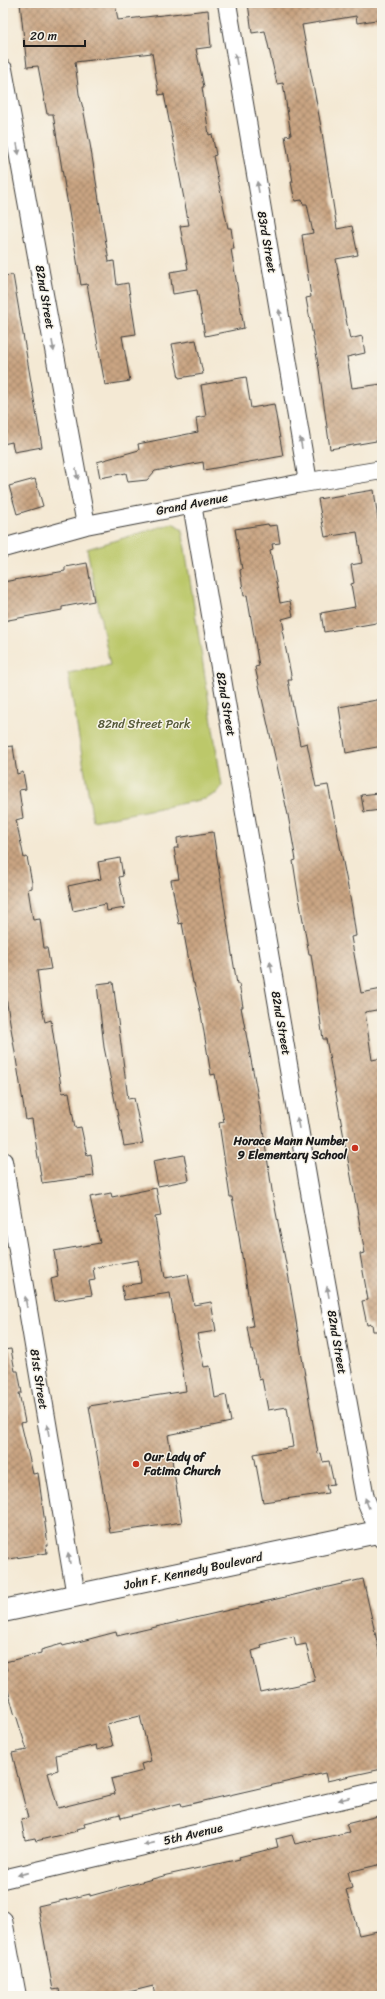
<svg xmlns="http://www.w3.org/2000/svg" width="385" height="1999" font-family="Sriracha,sans-serif">
<style>
.green{fill:#bcc86a;stroke:#6c7243}
.building{fill:url(#building-cross-hatch);fill-rule:evenodd}
.lines{fill:none;stroke-linecap:round;stroke-linejoin:round}
.minor-casing{stroke:#3c3b38;stroke-width:20}
.primary-casing{stroke:#3c3b38;stroke-width:24}
.minor{stroke:#fff;stroke-width:18}
.primary{stroke:#fff;stroke-width:22}
.oneway{fill:#999}
.poi-dot{fill:#c8321e;stroke:#f7f3e8;stroke-width:1.5}
.labels{text-anchor:middle;stroke-width:3;stroke-linejoin:round;paint-order:stroke}
.street-label{font-size:12px;fill:#1c1c1c;stroke:#f7f3e8}
.park-label{font-size:12px;fill:#545837;stroke:#f7f3e8}
.poi-label{font-size:12px;font-weight:bold;fill:#1c1c1c;stroke:#f7f3e8;text-anchor:end}
</style>
<defs>
<pattern id="building-cross-hatch" width="8" height="8" patternUnits="userSpaceOnUse"><rect width="8" height="8" fill="#c9a482"/><path d="M0 0l8 8M0 8l8-8" fill="none" stroke="#a2856a"/></pattern>
</defs>
<rect width="100%" height="100%" fill="#f7f3e8"/>
<filter id="ink" filterUnits="userSpaceOnUse"><feTurbulence type="fractalNoise" baseFrequency=".025" numOctaves="2"/><feDisplacementMap in="SourceGraphic" scale="8" xChannelSelector="R" yChannelSelector="G"/><feConvolveMatrix kernelMatrix="1 2 1 2 8 2 1 2 1" color-interpolation-filters="sRGB"/></filter>
<filter id="wash" filterUnits="userSpaceOnUse"><feTurbulence type="fractalNoise" baseFrequency=".012" numOctaves="4" result="noise"/><feDisplacementMap in="SourceGraphic" scale="16" xChannelSelector="R" yChannelSelector="G"/><feGaussianBlur stdDeviation="0.9" result="paint"/><feColorMatrix in="noise" values="0 0 0 0 0 0 0 0 0 0 0 0 0 0 0 0 0 1.4 0 .05"/><feComposite in="paint" operator="in"/></filter>
<g filter="url(#wash)">
<rect width="100%" height="100%" fill="#f4e9d4"/>
<path class="green" d="M173,523L182,529L222,786L217,793L205,799L93,821L68,673L110,665L87,549Z"/>
<g id="blocks">
<path class="building" d="M20,3H115L118,20L208,10L211,47L196,49L204,87H202L209,135L212,134L216,155L213,156L228,228H231L234,249H231L244,328L205,336L197,290L173,294L170,272L188,269L180,226L189,225L164,94L159,95L152,53L75,62L79,94L83,108L90,144L109,262L114,261L117,285L128,283L136,334L122,336L130,381L105,385L87,284L81,285L53,114H47L38,66L27,67Z
M248,3H382V19L357,23L356,16L302,25L322,132L337,229L352,226L358,255L336,259L345,314L350,339L362,336L365,353L347,357L352,388L382,384V440L330,449L319,369L306,298L311,297L302,235L313,233L307,204H303L302,200L295,201L291,182H293L285,136L291,135L283,83L277,84L265,31L252,33Z
M13,275L42,447L14,452L12,442L3,444V276Z
M196,340L203,374L179,378L172,344Z
M246,377L251,408L274,404L283,456L204,470L203,462L155,471L147,480L128,482L126,473L100,478L97,462L139,450L138,444L198,432L196,418L206,416L201,385Z
M35,479L43,506L17,514L9,486Z
M374,490L378,520L382,519V622L324,632L321,613L355,607L351,584L354,583L351,565L362,563L357,532L325,537L318,499Z
M268,524L269,526L277,525L280,543L272,544L273,549L270,550L280,603L290,601L293,616L282,619L284,629L282,630L292,680H288L300,745L307,743L316,787L328,785L352,908L356,936L351,937L361,993L382,989V1009L365,1012L372,1060L382,1058V1331H373L372,1324L367,1325L362,1301L368,1300L360,1254L365,1253L326,1039H323L311,954H309L297,887L293,861L296,860L288,815L255,667L259,666L247,595L244,596L240,570L242,569L235,529Z
M87,563L94,601L62,607V610L3,621V582L65,571V567Z
M382,699V746L346,753L339,707Z
M13,746L17,774L23,772L26,789L19,790L23,818L16,820L24,858L27,857L32,883V888L28,889L33,920L40,919L44,948H47L51,969L37,971L42,1008L45,1022L51,1020L62,1093L69,1092L75,1128L81,1127L87,1155L91,1154L94,1176L42,1183L32,1119L26,1120L3,979V747Z
M378,793L381,810L364,812L361,795Z
M213,832L232,954L237,984H239L243,1007H241L258,1097L273,1197L289,1279L318,1454L321,1453L323,1462L329,1461L334,1484L326,1485L328,1493L263,1502L254,1454L293,1447L287,1407L268,1410L262,1379L259,1380L253,1350H251L247,1327L253,1326L237,1224L232,1197H230L219,1123L224,1122L215,1074L211,1075L201,1014L194,983H193L182,923L179,924L171,880L179,879L174,848H178L177,838Z
M120,858L123,876L119,877L125,908L107,911L106,904L73,911L68,886L101,879L98,862Z
M113,982L128,1099L134,1098L143,1143L124,1146L104,1047L97,984Z
M184,1155L189,1180L158,1186L153,1161Z
M156,1188L161,1216L155,1217L165,1278L188,1274L194,1305L211,1302L216,1331L197,1334L204,1367L210,1366L215,1398L226,1395L231,1422L168,1435L182,1522L110,1533L89,1406L186,1391L170,1293L124,1300L122,1286L141,1283L138,1260L93,1268L95,1280L89,1281L92,1295L55,1301L51,1279L58,1277L54,1251L100,1243L90,1197L111,1193L112,1197Z
M11,1349L15,1371H18L22,1393H19L25,1422L21,1423L33,1474L38,1473L48,1545H46L47,1553L3,1560V1350Z
M363,1579L382,1664V1769L327,1781L325,1773L182,1806L181,1803L121,1818L120,1814L84,1823L85,1827L76,1829L77,1831L36,1841L35,1838L25,1840L21,1819L28,1818L12,1753L27,1750L16,1715L15,1716L3,1672L7,1671L5,1662L41,1653V1650L62,1644L63,1646L116,1632L117,1636ZM294,1636L296,1646L306,1644L315,1681L261,1693L252,1651L262,1648L261,1645ZM140,1716L151,1761L141,1764L143,1771L111,1779L115,1794L58,1808L48,1773L58,1770L56,1755L96,1745L97,1750L113,1746L107,1724Z
M382,1815V1864L348,1872L352,1888L346,1890L359,1935L382,1930V1996H155L153,1986L113,1996H60L59,1989L53,1990L38,1906L90,1894V1896L167,1875L240,1859L239,1857L278,1847L276,1839L292,1835L295,1844L349,1832L346,1824Z"/>
</g>
</g>
<g filter="url(#ink)">
<use href="#blocks" fill-opacity="0" stroke="#3c3b38" stroke-width="1"/>
<g class="lines">
<defs>
<path id="minor" d="M227,3L308,482
M3,69L86,525
M192,504L313,1210L365,1498L382,1539
M3,548L86,525L297,484L382,470
M3,1161L76,1596
M3,1879L382,1790
M3,1920L17,1996"/>
<path id="primary" d="M3,1611L382,1531"/>
</defs>
<use href="#minor" class="minor-casing"/>
<use href="#primary" class="primary-casing"/>
<use href="#minor" class="minor"/>
<use href="#primary" class="primary"/>
</g>
<defs><path id="oneway-solid" d="M-6-.8H1V-3.2L6.5 0L1 3.2V.8H-6Z"/></defs>
<g class="oneway">
<use href="#oneway-solid" transform="translate(236 59) rotate(-100)"/>
<use href="#oneway-solid" transform="translate(18 149) rotate(80)"/>
<use href="#oneway-solid" transform="translate(258 187) rotate(-100)"/>
<use href="#oneway-solid" transform="translate(280 315) rotate(-100)"/>
<use href="#oneway-solid" transform="translate(53 346) rotate(80)"/>
<use href="#oneway-solid" transform="translate(301 443) rotate(-100)"/>
<use href="#oneway-solid" transform="translate(77 474) rotate(80)"/>
<use href="#oneway-solid" transform="translate(271 967) rotate(-100)"/>
<use href="#oneway-solid" transform="translate(298 1123) rotate(-100)"/>
<use href="#oneway-solid" transform="translate(328 1292) rotate(-100)"/>
<use href="#oneway-solid" transform="translate(26 1302) rotate(-99)"/>
<use href="#oneway-solid" transform="translate(48 1430) rotate(-99)"/>
<use href="#oneway-solid" transform="translate(367 1503) rotate(-110)"/>
<use href="#oneway-solid" transform="translate(69 1558) rotate(-100)"/>
<use href="#oneway-solid" transform="translate(344 1799) rotate(167)"/>
<use href="#oneway-solid" transform="translate(149 1844) rotate(167)"/>
<use href="#oneway-solid" transform="translate(23 1874) rotate(167)"/>
</g>
</g>
<g class="poi-dot">
<circle cx="355" cy="1148" r="4"/>
<circle cx="136" cy="1464" r="4"/>
</g>
<g class="labels">
<g class="street-label">
<text transform="translate(267 242) rotate(80)" y="4">83rd Street</text>
<text transform="translate(45 297) rotate(80)" y="4">82nd Street</text>
<text transform="translate(192 504) rotate(-11)" y="4">Grand Avenue</text>
<text transform="translate(226 704) rotate(80)" y="4">82nd Street</text>
<text transform="translate(281 1023) rotate(80)" y="4">82nd Street</text>
<text transform="translate(337 1342) rotate(80)" y="4">82nd Street</text>
<text transform="translate(39 1379) rotate(81)" y="4">81st Street</text>
<text transform="translate(193 1571) rotate(-12)" y="4">John F. Kennedy Boulevard</text>
<text transform="translate(193 1834) rotate(-13)" y="4">5th Avenue</text>
</g>
<g class="park-label">
<text x="144" y="728">82nd Street Park</text>
</g>
<g class="poi-label">
<text x="347" y="1145">Horace Mann Number<tspan x="347" dy="14">9 Elementary School</tspan></text>
<text x="144" y="1461" text-anchor="start">Our Lady of<tspan x="144" dy="14">Fatima Church</tspan></text>
</g>
</g>
<rect width="385" height="1999" fill="none" stroke="#f7f3e8" stroke-width="16"/>
<path d="M24 40v6h61v-6" fill="none" stroke="#1c1c1c" stroke-width="2"/>
<text x="30" y="40" font-size="12" fill="#1c1c1c" stroke="#f7f3e8" stroke-width="3" paint-order="stroke">20 m</text>
</svg>
